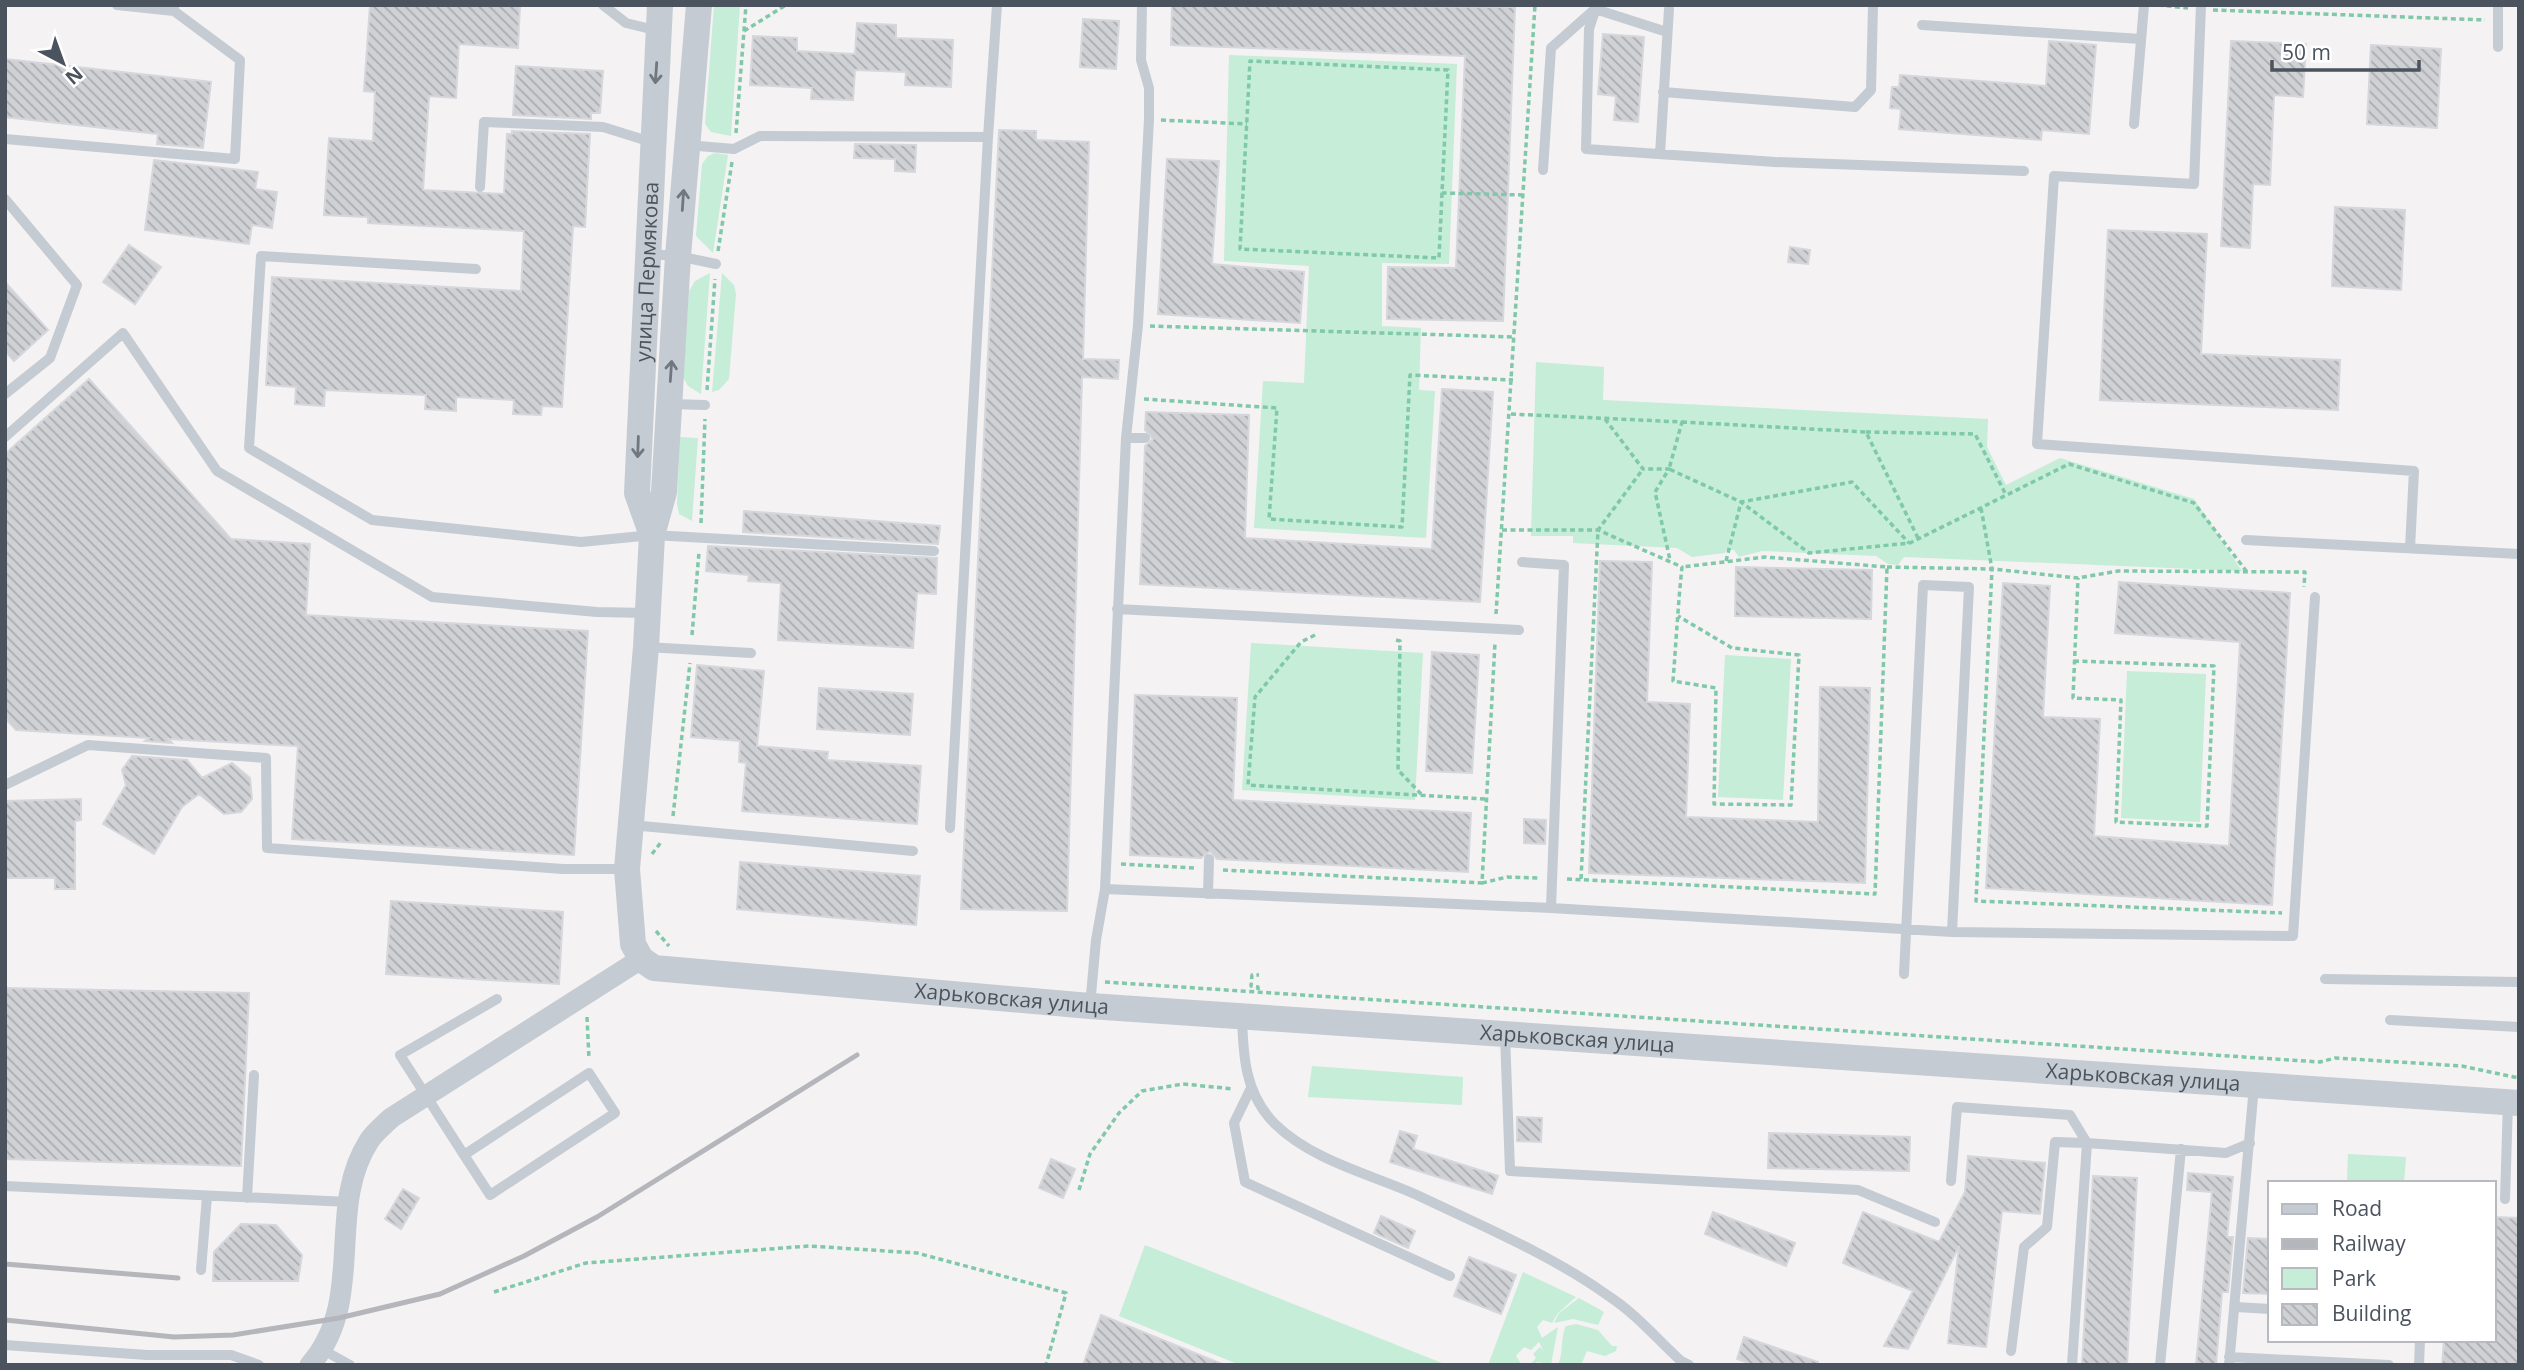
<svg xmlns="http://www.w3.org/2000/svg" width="2524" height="1370" font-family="'Open Sans',sans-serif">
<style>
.green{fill:#c5edd7}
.building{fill:url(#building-back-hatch);stroke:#d6d7dc;stroke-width:2}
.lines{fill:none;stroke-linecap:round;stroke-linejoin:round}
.path{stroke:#7fc8aa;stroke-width:3.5;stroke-dasharray:5 3.5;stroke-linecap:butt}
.service{stroke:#c4cbd2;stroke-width:10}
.minor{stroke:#c4cbd2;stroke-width:21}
.tertiary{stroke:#c4cbd2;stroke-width:26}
.rail{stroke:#b4b6bb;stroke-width:5}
.oneway{stroke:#6f7781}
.labels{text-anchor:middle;stroke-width:7;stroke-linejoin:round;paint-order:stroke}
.street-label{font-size:21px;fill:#4b535e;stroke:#fff}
</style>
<defs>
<pattern id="building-back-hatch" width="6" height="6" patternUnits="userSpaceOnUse" patternTransform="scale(1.75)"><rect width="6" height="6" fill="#cfd1d5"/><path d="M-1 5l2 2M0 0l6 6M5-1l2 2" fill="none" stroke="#aaacb0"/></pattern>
</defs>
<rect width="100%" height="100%" fill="#f4f2f2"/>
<path class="green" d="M714,5H740L731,136L711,132L705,124Z
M1229,55L1457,64L1449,264L1382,263V326L1421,328L1419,390L1435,391L1426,538L1254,528L1263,381L1304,383L1309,266L1224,261Z
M715,153L728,155L713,253L696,236L702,164L708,156Z
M710,273L701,394L688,386L683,377L689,291L695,281Z
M722,273L734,285L736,294L729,379L719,390L712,392Z
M1536,362L1604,367L1603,400L1988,419L1987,447L2006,485L2060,458L2194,499L2242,571L1904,557L1898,565L1888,564L1876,556L1762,551L1739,557L1734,550H1726L1725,553L1692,557L1677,548L1573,543V536H1531Z
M680,437L698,438L692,521L679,514L677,504Z
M1251,643L1423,653L1415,800L1242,790Z
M1725,655L1791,659L1783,800L1718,797Z
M2127,671L2206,674L2200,822L2121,818Z
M1312,1066L1463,1077L1462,1105L1308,1097Z
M2348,1154L2406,1157L2404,1183L2347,1180Z
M1145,1245L1447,1365H1240L1119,1316Z
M1523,1272L1576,1297L1558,1313L1552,1323L1543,1320L1537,1327L1542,1338L1558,1327L1551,1365L1538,1362L1530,1365L1536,1358L1533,1354L1540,1347L1544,1352L1539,1342L1531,1350L1524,1347L1516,1356L1522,1365H1488Z
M1579,1298L1604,1312L1598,1325L1573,1319L1554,1323L1559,1313Z
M1576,1324L1598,1330L1612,1346H1617L1616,1351L1605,1356L1587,1351L1581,1365H1558C1564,1352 1560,1337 1566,1326Z"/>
<path class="building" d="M370,5H520L518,48L459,44L456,98L429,96L423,190L504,194L507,134H512V131L590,134L585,227L573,226L562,407L542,406L541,415L513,414L514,400L456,397V411L425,409L426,395L325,390L324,406L295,404L296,387L266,385L272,277L521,291L524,231L368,223V217L324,215L329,138L373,141L375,92L364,91Z
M1172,5L1515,7L1503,321L1387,319L1388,267L1456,268L1465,56L1171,45Z
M1083,19L1119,21L1116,69L1080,67Z
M857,23L896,25V38L953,40L951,87L905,85L906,72L855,70L853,100L811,99L812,88L750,85L753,36L797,38V51L855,54Z
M1603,34L1644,37L1638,122L1614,120L1616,96L1598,94Z
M2049,41L2096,45L2089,134L2042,130L2041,140L1899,129L1901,109L1890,108L1892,87H1899L1900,75L2046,86Z
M2231,41L2306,44L2303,97L2274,95L2270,185L2253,184L2250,248L2221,246Z
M2371,45L2441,49L2437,128L2367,124Z
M5,59L211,82L203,148L157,144L158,134L5,117Z
M516,66L603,71L600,113H591V119L513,115Z
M999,130L1036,131V140L1089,142L1083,359L1119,360L1118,379L1082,377L1067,911L961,909Z
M855,144L916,145L915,172L895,171V159L854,158Z
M1167,159L1219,161L1212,264L1304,272L1300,323L1158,314Z
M154,160L258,172L255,189L277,192L272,228L252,225L249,244L145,230Z
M2335,207L2405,210L2401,290L2332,286Z
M2108,230L2207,234L2201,354L2340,360L2338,410L2100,400Z
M129,245L161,267L135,304L103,282Z
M1790,247L1810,250L1808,264L1788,262Z
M5,282L48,330L14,361L5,351Z
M89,379L231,539L310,544L306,615L588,631L574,855L292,839L298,746L168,739L172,743L145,741L149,738L16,730L5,718V454Z
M1442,389L1493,392L1480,602L1140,584L1145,446L1153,439L1145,430L1146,412L1249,415L1245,538L1432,549Z
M744,511L940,526L938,544L743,532Z
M708,546L937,558L936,594L917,593L913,648L778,640L781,583L748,581L749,575L706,571Z
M1600,561L1652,562L1647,702L1690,704L1686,817L1818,822L1820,687L1870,688L1865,883L1589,873Z
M1736,567L1872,570L1871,619L1735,616Z
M2119,582L2290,593L2272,905L1986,888L2003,583L2050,586L2043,717L2100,719L2094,836L2229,846L2240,642L2115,633Z
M1432,652L1479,655L1472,773L1426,771Z
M697,665L764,671L757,746L828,752L827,760L921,766L917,824L742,811L746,763L739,762L740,741L691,737Z
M819,688L913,694L910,735L817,729Z
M1135,695L1237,698L1233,800L1471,813L1468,872L1217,859L1210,851L1201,858L1130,855Z
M132,756L187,760L202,778L232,763L250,778L252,799L241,812L224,814L199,794L182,807L154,854L103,824L126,785L122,770Z
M81,799V820L75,821V889H55V878H5V801Z
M1524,819L1546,820L1545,844L1524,843Z
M740,862L920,876L916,925L737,909Z
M391,901L563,912L559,984L386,974Z
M5,988L249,993L241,1166L5,1159Z
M1517,1117L1542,1118L1541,1142L1517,1141Z
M1400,1131L1417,1136L1413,1149L1498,1176L1492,1194L1390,1162Z
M1769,1133L1910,1137L1909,1171L1768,1168Z
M1968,1156L2045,1163L2040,1214L2002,1211L1986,1347L1948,1343L1959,1246L1908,1349L1884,1346L1913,1291L1843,1263L1863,1212L1939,1242L1965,1192Z
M1051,1159L1075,1169L1063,1198L1039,1188Z
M2188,1173L2233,1177L2227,1237H2233L2228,1292H2222L2216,1365H2196L2212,1192L2187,1190Z
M2093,1176L2137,1178L2127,1365H2082Z
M403,1189L419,1198L401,1229L385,1219Z
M1713,1212L1795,1243L1786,1266L1705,1234Z
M1381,1216L1415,1231L1408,1248L1374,1233Z
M2494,1217L2519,1218V1365H2442L2444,1340H2494Z
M241,1224L276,1225L302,1255L298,1281H213L214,1252Z
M2248,1238L2269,1239L2270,1294L2243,1293Z
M1469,1257L1516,1275L1501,1314L1454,1296Z
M1101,1315L1222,1364V1365H1083Z
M1744,1337L1818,1362V1365H1753L1737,1359Z"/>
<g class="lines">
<path class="path" d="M888,5H892
M2158,5L2188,8
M2213,10L2485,20
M744,31L786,5
M1161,120L1247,124
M736,133L746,5
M1442,193L1439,258L1240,249L1250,61L1448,70L1442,193L1524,195
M718,251L732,162
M1150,326L1515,337
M707,390L715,279
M1144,399L1277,408L1269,519L1402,527L1410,375L1513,380
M1511,414L1682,422L1669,469L1741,502L1809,553L1910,543L2069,464L2194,503L2247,572
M1605,419L1643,469H1669L1655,492L1670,560
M1682,422L1866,432L1918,538
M1866,432L1975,434L2006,495
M1981,508L1992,569L1976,901L2282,913
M701,523L705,419
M1502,530H1598L1682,567C1678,605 1676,643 1673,681L1716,688L1714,804L1791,805L1799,655L1732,648L1678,616
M1726,561L1741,502L1852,482L1909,543
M1887,567L1992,569L2078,578L2118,571L2305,572L2304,587
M1496,614L1535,5
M692,635L699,552
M1315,635L1301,642L1255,697L1248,785L1486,799
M1396,640L1400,641L1398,770L1422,795
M2074,661L2214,666L2207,826L2116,822L2121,700L2073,698L2078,578
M673,816L690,663
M652,854L662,841
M1121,864L1194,868
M1223,870L1482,883L1495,643
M1567,879L1875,894L1887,567L1765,557L1682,567
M1581,879L1598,530L1643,469
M1482,883L1507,877L1538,878
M656,931L669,946
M1105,982L2320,1062L2335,1058L2462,1066L2519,1078
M1258,990V987L1251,986L1252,975H1259
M587,1017L589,1059
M1079,1190L1090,1154L1119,1113L1142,1091L1183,1084L1234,1089
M494,1292L586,1263L809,1246L917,1253L1066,1293L1046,1365"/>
<path class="service" d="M117,5L174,11
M603,5L626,23L659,31
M1597,5L1589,29L1586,149L1775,162L2024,171
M2201,5L2194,184L2054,176L2037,444L2414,471L2410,548
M1595,9L1667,32
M1922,25L2141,39
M2498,47V5
M1663,92L1855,107L1871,90L1873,5
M2134,124L2144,5
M5,139L235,159L240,60L174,11V5
M687,145L734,149L760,136L988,137L997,5
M1660,154L1669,9
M1543,170L1551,48L1595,9
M480,187L484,122L603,127L651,142
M5,199L77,285L50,358L5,394
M650,254L678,256L716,264
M476,269L261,256L249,448L372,520L581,542L652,535L934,551
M670,404L705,405
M5,437L123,333L217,471L432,597L597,612L647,613
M1126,438H1145
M2246,540L2519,554
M1117,609L1519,630
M646,647L751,653
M5,785L88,745L266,758L267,848L563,869H627
M631,825L913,851
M950,828L988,137
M1105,889L1551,908L1564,565L1522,562
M1208,894L1209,859
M1551,908L1952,932L2293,936L2315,597
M1904,974L1923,585L1969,587L1952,932
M2325,979L2519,982
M1090,1006L1096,940L1105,889L1126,438L1138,325L1149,119V88L1141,60L1142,5
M1242,1016C1243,1056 1245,1094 1275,1124C1313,1161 1370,1174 1417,1195C1482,1226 1552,1255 1610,1297C1636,1314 1658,1340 1681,1361L1689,1365
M2390,1020L2519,1027
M1505,1035L1510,1171L1858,1190L1935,1222
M1250,1090L1234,1123L1245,1182L1450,1276
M464,1155L490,1195L615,1113L589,1073L464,1155L400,1055L497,999
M1951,1181L1957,1107L2070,1115L2087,1143L2055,1142L2047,1227L2024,1247L2011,1351
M5,1186L349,1202
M247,1198L254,1075
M2505,1199L2508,1102
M201,1270L207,1196
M2236,1307L2270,1309
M5,1345L147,1355H231L259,1365
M323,1350L350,1365
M2229,1357L2389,1365
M2072,1365L2087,1143L2226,1153L2250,1143
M2160,1365L2181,1149
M2229,1365L2254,1086
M2419,1365L2420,1340"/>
<path class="minor" d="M310,1365C367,1300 325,1209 369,1141C374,1133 384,1125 391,1118L641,959"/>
<g class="tertiary">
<path id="s1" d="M699,5L678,256L664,492L652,535L646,647L627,869L633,944L641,959L654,968L1090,1006L2519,1103"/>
<path id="s2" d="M652,535L637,493L660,5"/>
</g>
<path class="rail" d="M5,1264L178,1278
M5,1320L174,1337L233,1335L339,1318L440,1294L524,1256L597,1217L857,1055"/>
</g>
<defs><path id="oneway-shaft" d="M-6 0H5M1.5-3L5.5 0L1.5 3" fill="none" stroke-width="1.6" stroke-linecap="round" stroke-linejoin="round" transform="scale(1.75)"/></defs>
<g class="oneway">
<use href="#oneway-shaft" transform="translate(656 73) rotate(94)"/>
<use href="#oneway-shaft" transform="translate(683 200) rotate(-86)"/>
<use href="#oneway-shaft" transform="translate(671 371) rotate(-86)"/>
<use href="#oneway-shaft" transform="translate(638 447) rotate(92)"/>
</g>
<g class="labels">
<g class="street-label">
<text dy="7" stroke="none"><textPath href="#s2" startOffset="266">улица Пермякова</textPath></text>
<text dy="7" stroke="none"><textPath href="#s1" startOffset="1335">Харьковская улица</textPath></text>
<text dy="7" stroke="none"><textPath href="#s1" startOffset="1902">Харьковская улица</textPath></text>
<text dy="7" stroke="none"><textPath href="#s1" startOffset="2469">Харьковская улица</textPath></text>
</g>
</g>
<rect width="2524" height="1370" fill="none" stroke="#4b535e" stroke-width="14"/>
<rect x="2268" y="1181" width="228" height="161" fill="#ffffff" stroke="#b7babf" stroke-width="2"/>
<rect x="2282" y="1204" width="35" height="10" fill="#c4cbd2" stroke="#b7babf" stroke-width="2"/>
<text x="2332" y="1216" font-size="21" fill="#4b535e">Road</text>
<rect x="2282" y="1239" width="35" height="10" fill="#b4b6bb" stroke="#b7babf" stroke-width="2"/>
<text x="2332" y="1251" font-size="21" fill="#4b535e">Railway</text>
<rect x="2282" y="1268" width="35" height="21" fill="#c5edd7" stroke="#b7babf" stroke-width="2"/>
<text x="2332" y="1286" font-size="21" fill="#4b535e">Park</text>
<rect x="2282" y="1304" width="35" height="21" fill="url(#building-back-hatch)" stroke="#b7babf" stroke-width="2"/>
<text x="2332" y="1321" font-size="21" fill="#4b535e">Building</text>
<g transform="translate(63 63) rotate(139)" stroke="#ffffff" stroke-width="5" paint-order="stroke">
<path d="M0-5L12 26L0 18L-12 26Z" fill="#4b535e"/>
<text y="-10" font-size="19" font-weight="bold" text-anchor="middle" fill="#4b535e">N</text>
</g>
<path d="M2272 60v10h147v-10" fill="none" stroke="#4b535e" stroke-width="3.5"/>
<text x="2282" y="60" font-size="21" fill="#4b535e" stroke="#ffffff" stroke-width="5" paint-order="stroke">50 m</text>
</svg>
